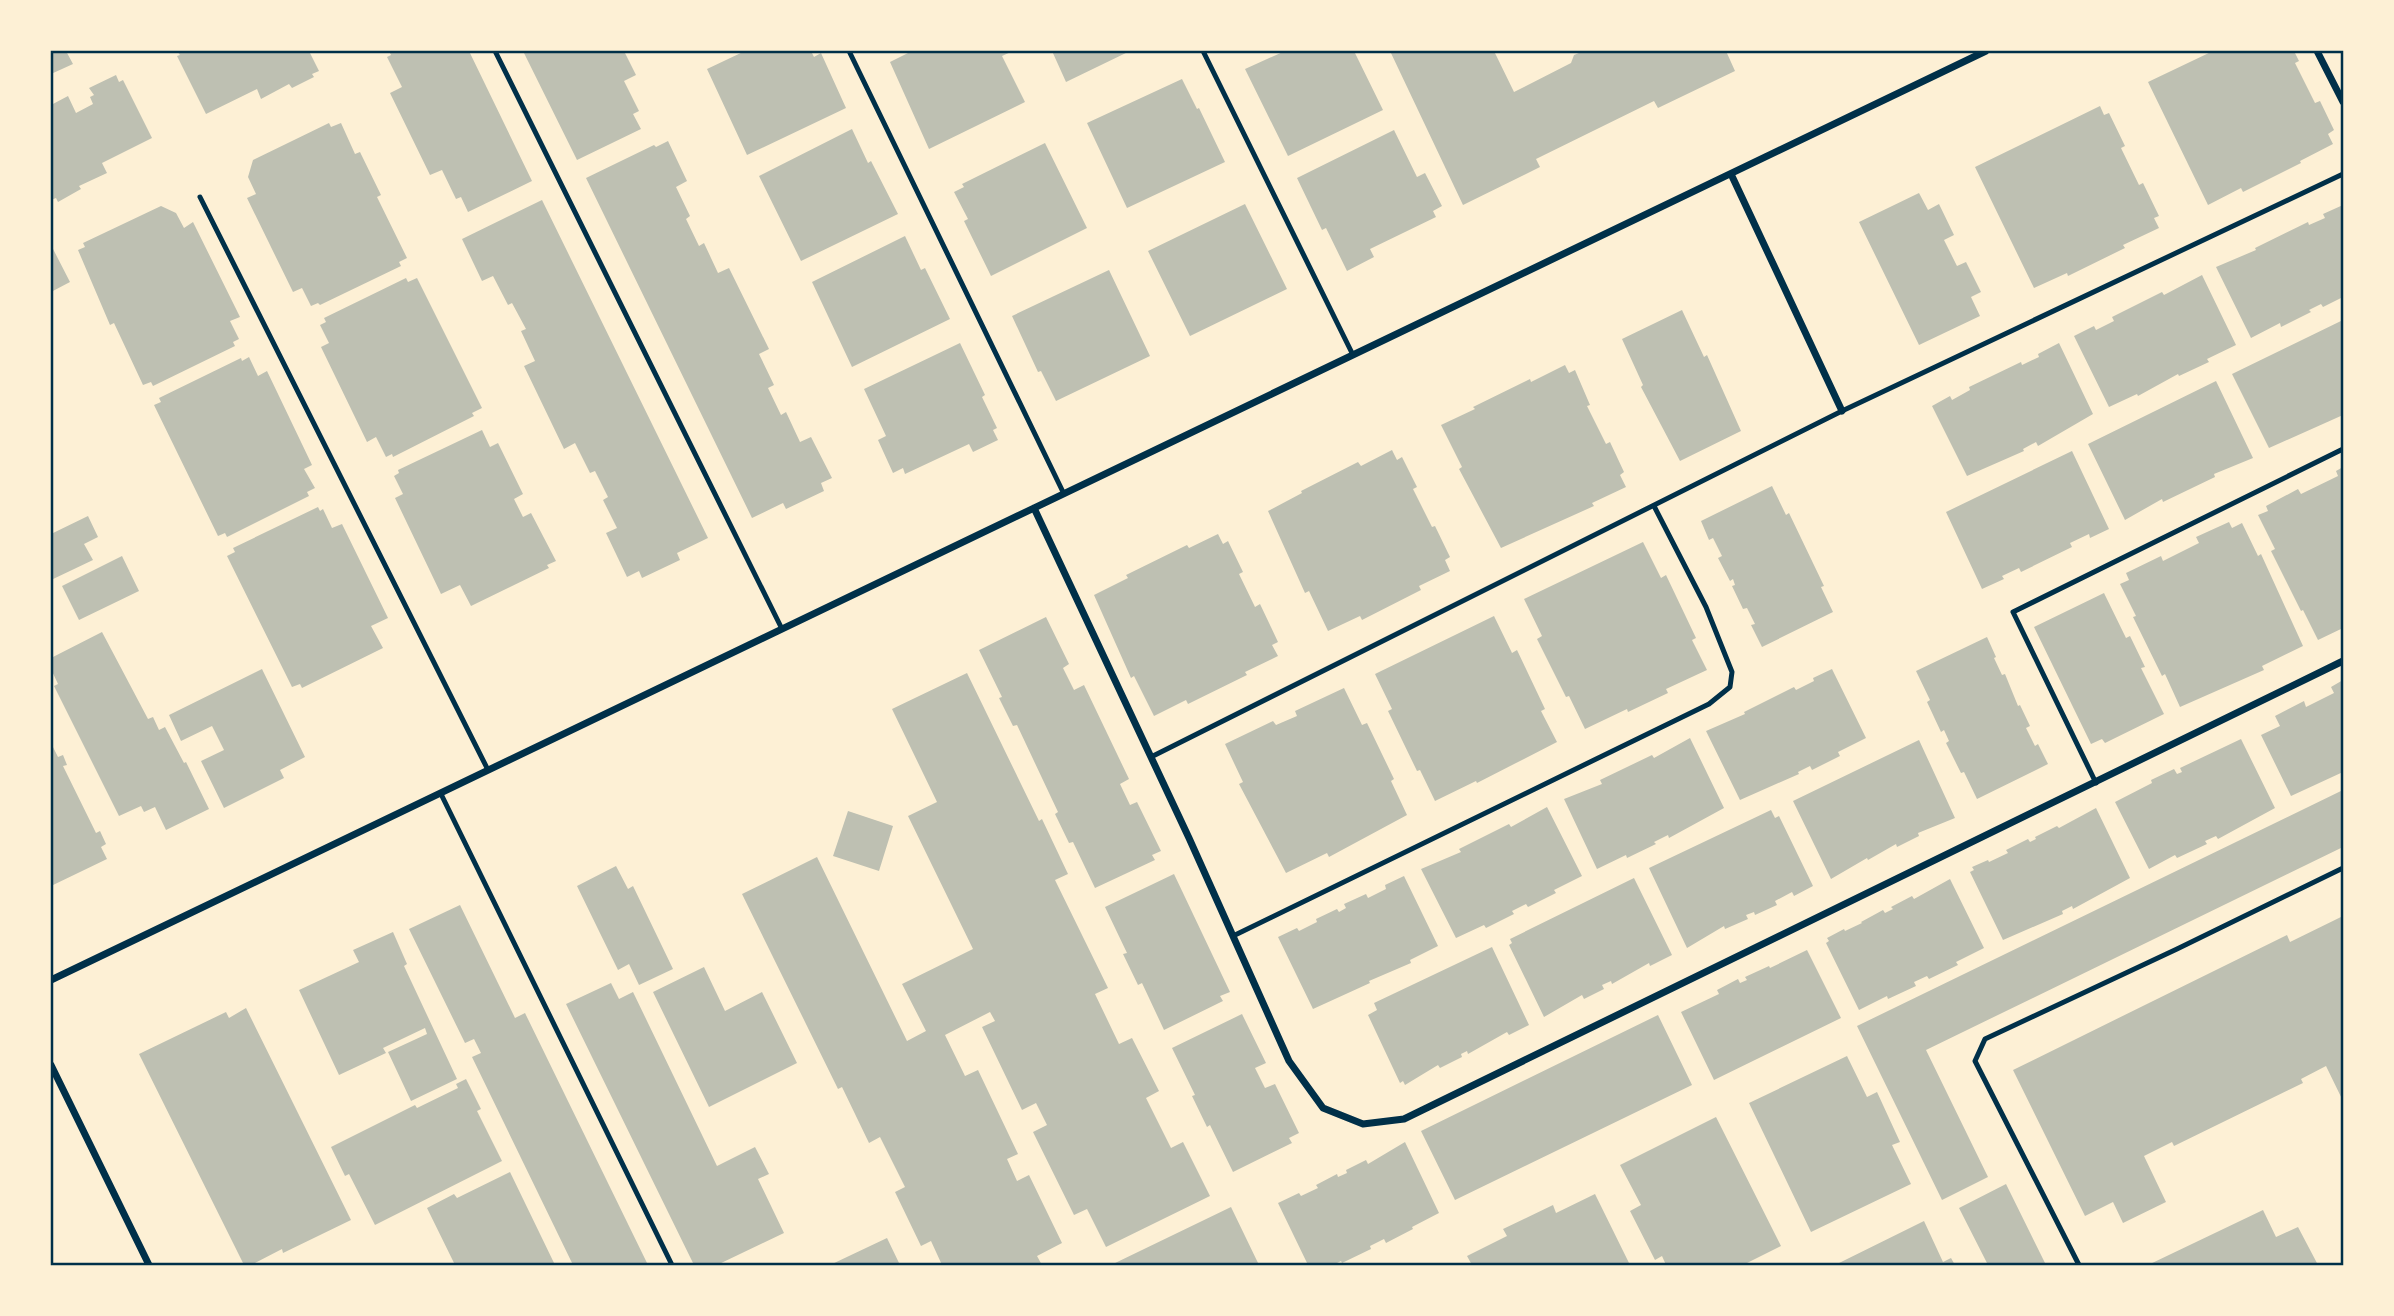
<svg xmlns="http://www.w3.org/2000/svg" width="2394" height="1316" font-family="'Archivo Narrow',sans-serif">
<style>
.building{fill:#bec0b2}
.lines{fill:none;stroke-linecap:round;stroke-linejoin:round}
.service{stroke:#003049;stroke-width:5}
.minor{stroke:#003049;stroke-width:7}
.neatline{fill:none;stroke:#003049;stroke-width:2.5}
</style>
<rect width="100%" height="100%" fill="#fdf0d5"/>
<path class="building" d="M51,51H66L73,64L51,74Z
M177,51H309L319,71L312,74L314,77L292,88L289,84L261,99L257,89L206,114L177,56L180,55Z
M389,51H469L532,181L468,212L461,197L456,199L442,170L430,175L390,93L402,87L387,57L391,55Z
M523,51H624L636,75L624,81L639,111L633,114L641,129L577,160Z
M745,51H811L814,57L821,53L846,108L747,155L707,69Z
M912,51H1013L1002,56L1025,102L929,149L890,62Z
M1052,51H1130L1066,82Z
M1285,51H1354L1383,110L1288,156L1245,69Z
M1390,51H1494L1514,92L1571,63L1574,55L1584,51H1726L1735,71L1658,108L1654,101L1536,159L1540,167L1463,205Z
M2213,51H2294L2299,61L2295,63L2315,103L2320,101L2334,130L2328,134L2333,144L2300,161L2301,163L2243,192L2241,188L2208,205L2148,82Z
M116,75L119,82L123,80L152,138L102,163L107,173L79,186L81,189L58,202L56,198L51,200V105L68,96L76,113L93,104L90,97L94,95L89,88Z
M1182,79L1197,109L1199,108L1225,162L1127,208L1087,123Z
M2100,106L2104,115L2109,113L2125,146L2121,148L2139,185L2143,183L2159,216L2154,218L2159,228L2123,245L2125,248L2068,276L2067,273L2034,288L1975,167Z
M329,123L331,127L341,123L355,154L360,152L381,195L377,197L407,258L399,262L401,266L320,305L318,303L311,306L302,288L293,292L247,198L256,194L248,177L253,160Z
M852,129L868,163L871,161L898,214L801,261L759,176Z
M1394,130L1417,177L1425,173L1442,206L1433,211L1436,217L1370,249L1374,257L1347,271L1326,228L1322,230L1297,178Z
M668,141L687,181L676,187L690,216L686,219L699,246L704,243L718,273L729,268L769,349L759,354L774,385L768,388L781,415L786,412L800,442L811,437L832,478L821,483L824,491L786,509L783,503L752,518L586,178L654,145L656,147Z
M1045,143L1087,228L991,276L964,221L968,219L954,192L964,187L962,184Z
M1919,193L1928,210L1939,204L1954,235L1944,240L1957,266L1966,262L1981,292L1971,297L1980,316L1919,345L1859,222Z
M542,200L708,538L677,553L680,560L642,578L639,571L627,577L606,533L617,528L603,500L608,497L595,471L590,473L575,443L564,449L524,366L535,361L521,331L526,329L512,303L508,305L493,276L482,281L462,239Z
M1245,204L1287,289L1190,336L1148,251Z
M2343,205V297L2323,307L2321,304L2309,310L2311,312L2281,327L2280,323L2251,338L2216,267L2256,250L2255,248L2308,222L2309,225L2325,218L2323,214Z
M161,206L176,213L184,228L193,222L240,317L230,321L239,339L233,342L235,346L153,386L151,382L143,385L114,323L110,325L78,250L85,247L83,243Z
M905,236L921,270L925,268L950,319L852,367L812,282Z
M51,245L70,282L51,292Z
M1109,270L1150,356L1056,401L1041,371L1038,372L1012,316Z
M2202,275L2236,345L2207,359L2209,362L2179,376L2178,374L2138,396L2137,394L2109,407L2074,336L2094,326L2096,330L2114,321L2112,317L2162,292L2164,295Z
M406,278L408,282L417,278L482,408L472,413L474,416L393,457L392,454L386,457L376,437L367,442L321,347L329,343L320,325L326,322L324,318Z
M1682,310L1704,357L1707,355L1741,431L1680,461L1641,387L1643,385L1622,339Z
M2343,320V415L2269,448L2232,374Z
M960,343L985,395L982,397L997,428L993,430L998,440L973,452L969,444L905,474L903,468L893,473L878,440L886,436L864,389Z
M2059,343L2093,414L2038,446L2036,442L2023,449L2024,451L1967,476L1932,406L1950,396L1952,400L1970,390L1969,387L2021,362L2022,365L2039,357L2038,354Z
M249,357L258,376L267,371L312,465L304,469L315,488L307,492L309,496L227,537L225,533L218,536L154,405L161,402L159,398L241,358L242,361Z
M1565,365L1569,373L1575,370L1590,405L1587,406L1606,444L1610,442L1624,472L1620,475L1626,487L1592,503L1594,506L1501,548L1459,469L1462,467L1441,425L1475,409L1473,407L1530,379L1531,382Z
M2216,381L2253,458L2214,474L2215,477L2163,502L2162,499L2125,520L2088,444Z
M482,430L490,447L498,443L523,494L514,499L523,517L531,513L556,561L547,565L549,568L471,606L460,585L441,594L395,498L403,494L394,476L399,473L398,470Z
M1392,450L1397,460L1402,457L1417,487L1413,489L1432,527L1435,526L1450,557L1445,560L1450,571L1419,586L1421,590L1362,620L1360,616L1328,631L1309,591L1305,593L1268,511L1302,493L1301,491L1358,462L1361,466Z
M2072,451L2109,529L2090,538L2089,534L2070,543L2072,547L2021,572L2019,568L2002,576L2004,579L1982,589L1946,512Z
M2343,467V628L2318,640L2303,610L2301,611L2271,551L2275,549L2258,515L2268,511L2266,506L2298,489L2301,494L2338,476L2336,471Z
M1772,486L1786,515L1789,513L1824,586L1821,587L1833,612L1762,647L1751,625L1755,624L1747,608L1743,609L1732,586L1735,585L1733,579L1730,581L1718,558L1722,556L1713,538L1709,540L1701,521Z
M318,507L320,511L323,509L332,528L342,524L388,618L371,626L383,648L302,688L300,684L292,687L227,556L235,552L233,548Z
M88,516L98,537L84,544L93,560L51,580V534Z
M2229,522L2232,528L2242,523L2258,556L2261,554L2303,646L2262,666L2264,670L2180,707L2165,674L2162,676L2133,617L2136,616L2120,584L2129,580L2126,573L2161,556L2163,561L2199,543L2196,537Z
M1218,534L1223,544L1228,541L1243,572L1239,574L1255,607L1260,604L1278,642L1272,645L1278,656L1245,672L1247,675L1188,704L1186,700L1154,716L1134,676L1131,678L1094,595L1128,578L1126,575L1187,545L1189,548Z
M1643,542L1661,578L1666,575L1696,638L1692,640L1707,670L1666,689L1668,693L1628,712L1627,709L1585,729L1569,696L1566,697L1537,639L1542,636L1524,599Z
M122,556L139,591L79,620L62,586Z
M2104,593L2126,638L2130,636L2145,667L2141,668L2164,714L2105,743L2102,739L2091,744L2034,627Z
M1494,616L1512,653L1517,650L1545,709L1541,711L1557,742L1477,783L1476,781L1435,801L1420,770L1417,771L1388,711L1392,709L1375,674Z
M1046,617L1069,664L1063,668L1074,690L1084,685L1129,779L1120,784L1130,805L1137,802L1161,851L1152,855L1155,860L1095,888L1073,842L1069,843L1055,814L1058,812L1017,725L1013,726L999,698L1002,697L979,650Z
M102,632L148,719L153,717L159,730L165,727L184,763L186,762L209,809L166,830L155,807L144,812L141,806L119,816L54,686L58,684L51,669V658Z
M1987,637L1996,657L1994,658L2002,675L2005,674L2018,706L2020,705L2030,726L2026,728L2035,746L2038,744L2048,764L1977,799L1964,772L1961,773L1946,743L1949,741L1944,730L1941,732L1927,702L1930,700L1916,671Z
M262,669L305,757L280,770L284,778L224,808L201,761L224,750L212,726L181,741L169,715Z
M1832,669L1866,738L1838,752L1840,756L1812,770L1810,766L1798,772L1799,774L1740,800L1706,731L1745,714L1744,712L1794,687L1796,690L1814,681L1813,678Z
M967,673L1039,821L1042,819L1068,874L1055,880L1108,988L1095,994L1119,1044L1132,1038L1159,1091L1146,1098L1171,1148L1183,1142L1210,1196L1106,1247L1087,1209L1074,1215L1033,1132L1047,1125L1036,1103L1022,1110L982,1027L995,1021L990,1012L945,1035L965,1076L978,1070L1018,1154L1007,1159L1017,1181L1029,1175L1062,1243L1037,1256L1042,1265H942L931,1241L921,1246L895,1192L905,1187L880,1137L869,1143L842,1087L838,1089L742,894L817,857L907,1041L926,1031L902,984L973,949L908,816L937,802L892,709Z
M2343,680V772L2291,796L2261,735L2280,726L2275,716L2304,701L2306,707L2334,693L2331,687Z
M1344,688L1362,725L1367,723L1394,779L1391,781L1407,815L1329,857L1327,853L1286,873L1239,784L1243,782L1225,744L1273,721L1276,725L1297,716L1295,711Z
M1690,738L1724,808L1669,838L1668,835L1654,842L1656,844L1627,858L1626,855L1597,869L1564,799L1602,784L1600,780L1652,755L1654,758Z
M2241,739L2275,808L2218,839L2216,836L2205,841L2207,844L2177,858L2175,855L2149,869L2115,802L2152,783L2151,780L2174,769L2177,774L2182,772L2180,768Z
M1919,740L1955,818L1918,833L1919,836L1897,847L1896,844L1868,860L1867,858L1831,879L1793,801Z
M51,743L58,757L63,755L67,765L63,766L96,833L100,831L106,844L101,847L107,859L51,886Z
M2343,790V847L1926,1050L1988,1177L1942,1200L1857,1026Z
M1547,807L1582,876L1554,890L1556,893L1528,907L1526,904L1512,911L1514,914L1486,928L1484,925L1456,938L1421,869L1461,852L1459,849L1509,824L1511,827Z
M2096,808L2130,878L2073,909L2072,906L2062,911L2063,914L2003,940L1970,872L1974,870L1972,867L1988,860L1989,862L2008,853L2006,850L2028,839L2030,842L2036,839L2035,837L2057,826L2059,828Z
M1771,810L1775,818L1779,816L1813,886L1794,896L1792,892L1775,901L1777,905L1755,915L1754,912L1746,915L1748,919L1725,929L1724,926L1687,948L1649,868Z
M848,811L893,826L879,871L833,856Z
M616,866L628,889L633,886L673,969L639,985L629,964L618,970L577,886Z
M1174,874L1230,992L1220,996L1223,1001L1164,1030L1142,983L1138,985L1123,954L1127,953L1105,907Z
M1404,876L1438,946L1410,960L1411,963L1369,981L1370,983L1313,1009L1278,937L1297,928L1299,931L1317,922L1316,919L1337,909L1339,912L1346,908L1344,904L1366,894L1368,898L1386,889L1385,885Z
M1634,878L1672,955L1650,966L1649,963L1612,984L1611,981L1602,985L1604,989L1584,999L1582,995L1544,1017L1509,945L1512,943L1510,939Z
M1950,879L1984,948L1956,962L1958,965L1929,979L1927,976L1914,982L1916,986L1888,999L1887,996L1859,1010L1826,943L1829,941L1827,938L1844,929L1845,931L1862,923L1861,922L1883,910L1885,913L1893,909L1891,907L1912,896L1914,899Z
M460,905L515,1018L525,1013L648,1265H573L472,1057L481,1053L474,1039L465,1043L409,929Z
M2343,916V1101L2326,1066L2301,1079L2303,1083L2174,1146L2172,1142L2144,1156L2166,1202L2123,1223L2113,1202L2085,1216L2013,1070L2287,935L2290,942Z
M393,932L407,964L404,966L457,1079L411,1101L388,1052L427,1034L425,1028L383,1048L386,1053L339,1075L299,990L359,962L353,950Z
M1492,947L1529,1025L1509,1035L1507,1032L1468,1054L1467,1051L1461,1054L1462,1057L1440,1068L1438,1065L1405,1085L1403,1081L1400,1083L1368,1015L1377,1010L1374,1003Z
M1807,950L1841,1018L1714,1080L1681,1012L1719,994L1717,990L1738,979L1740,983L1747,980L1745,977L1769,966L1770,968Z
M704,967L725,1011L762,992L797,1063L709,1107L653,992Z
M611,983L619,999L633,992L717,1166L755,1147L769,1174L758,1179L784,1233L717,1265H694L566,1004Z
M246,1008L351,1220L283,1253L282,1249L251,1265H244L139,1054L226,1012L229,1018Z
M1242,1014L1266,1063L1255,1068L1265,1088L1275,1084L1299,1133L1289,1138L1292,1143L1233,1172L1210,1125L1207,1127L1192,1096L1195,1095L1172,1048Z
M1658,1015L1692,1085L1455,1200L1421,1131Z
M1847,1056L1867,1097L1877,1092L1900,1142L1892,1145L1911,1184L1811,1232L1749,1103Z
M466,1079L481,1109L477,1111L502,1161L375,1225L349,1174L345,1176L331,1147L415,1105L417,1108L458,1088L456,1084Z
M1716,1117L1781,1246L1743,1265H1666L1662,1256L1655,1260L1630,1211L1641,1205L1620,1165Z
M1405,1142L1439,1213L1412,1227L1413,1229L1386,1243L1384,1239L1370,1246L1371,1249L1342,1263L1341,1261L1333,1265H1308L1278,1203L1299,1193L1301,1196L1318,1188L1316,1185L1337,1174L1338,1177L1347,1173L1346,1170L1366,1160L1368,1164Z
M510,1172L555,1265H455L427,1208L454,1194L457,1198Z
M2006,1184L2046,1265H1988L1959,1208Z
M1595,1194L1630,1265H1472L1467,1256L1507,1236L1503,1229L1553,1205L1556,1213Z
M1231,1207L1259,1265H1111Z
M2263,1210L2276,1237L2298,1227L2318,1265H2148Z
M1924,1221L1943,1262L1951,1258L1955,1265H1835Z
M887,1238L900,1265H830Z"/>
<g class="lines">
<path class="service" d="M495,51L782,629
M849,51L1064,494
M1203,51L1353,355
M200,197L488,770
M1151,757L1842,411L2343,174
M2096,783L2013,612L2343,449
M441,794L672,1265
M1233,936L1709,704L1730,687L1732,672L1706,607L1654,506
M2079,1265L1975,1061L1985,1039L2177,949L2343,868"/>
<path class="minor" d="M2317,51L2343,102
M1731,174L1842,411
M1034,508L1189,838L1289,1061L1323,1108L1363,1124L1404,1119L2343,661
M51,980L1986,51
M51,1065L149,1265"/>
</g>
<rect width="2394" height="1316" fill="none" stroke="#fdf0d5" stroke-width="105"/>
<rect x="52" y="52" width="2290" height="1212" class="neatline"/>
</svg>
